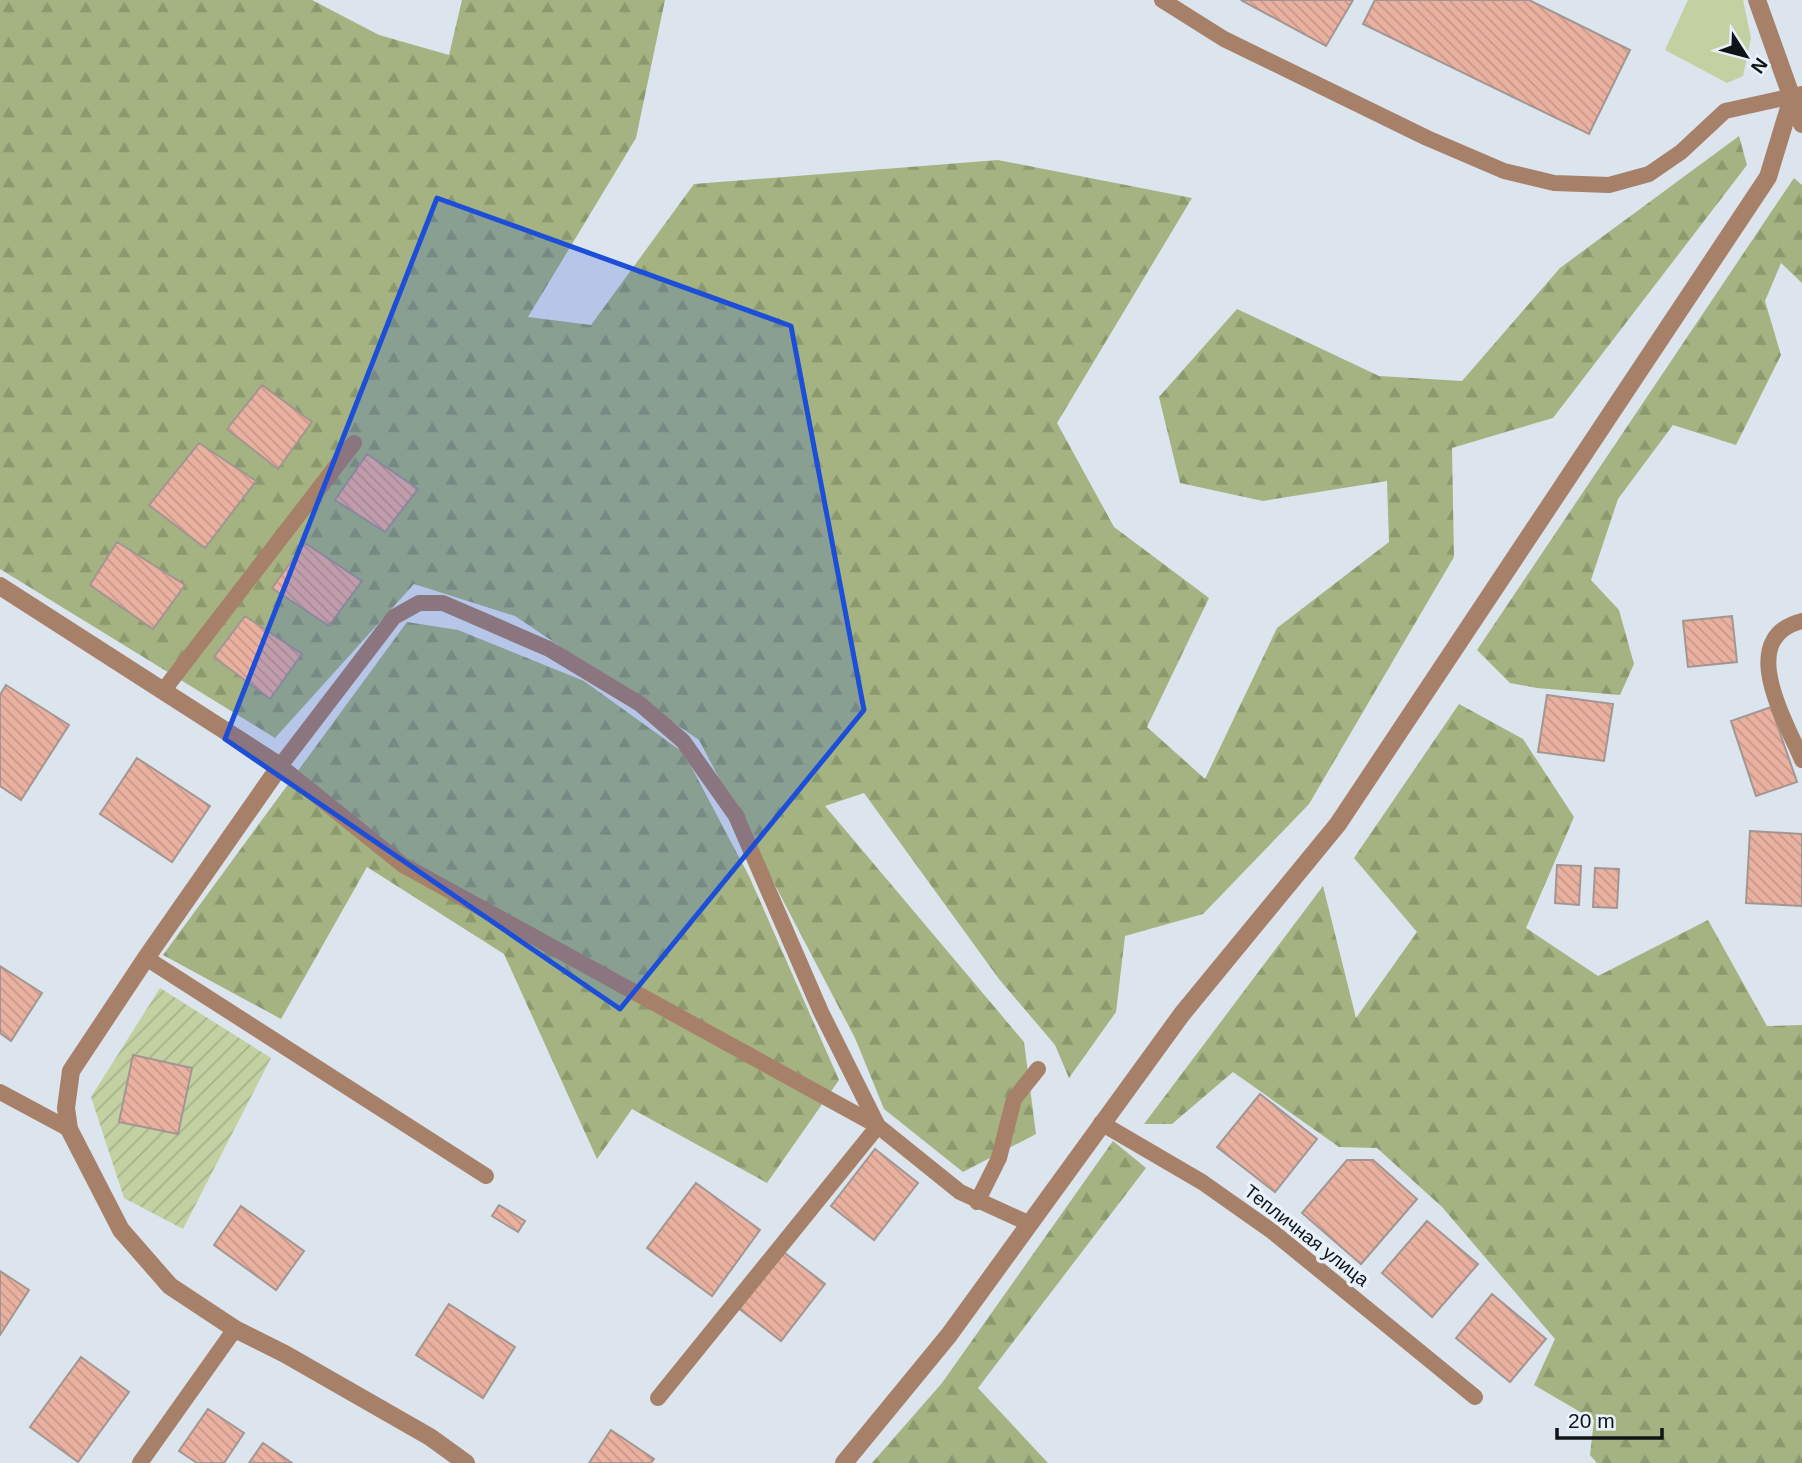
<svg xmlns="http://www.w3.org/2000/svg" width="1802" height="1463" font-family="Arial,sans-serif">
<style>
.green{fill:#c2d0a2}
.forest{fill:url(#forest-firs)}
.garden{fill:url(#garden-furrows)}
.building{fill:url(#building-back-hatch);stroke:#a39692;stroke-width:2}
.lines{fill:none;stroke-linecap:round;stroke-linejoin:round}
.service{stroke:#a78069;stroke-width:16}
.minor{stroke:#a78069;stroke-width:18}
.tertiary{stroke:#a78069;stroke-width:18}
.marked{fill:#1d4ed8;fill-opacity:0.2;stroke:#1d4ed8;stroke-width:5;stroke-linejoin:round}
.labels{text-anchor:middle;stroke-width:7;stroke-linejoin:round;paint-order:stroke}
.street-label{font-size:19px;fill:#111417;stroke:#e9f1fb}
</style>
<defs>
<pattern id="forest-firs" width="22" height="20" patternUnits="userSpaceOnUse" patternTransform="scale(1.75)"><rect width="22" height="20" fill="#a4b381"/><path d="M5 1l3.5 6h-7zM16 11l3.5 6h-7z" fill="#8c996f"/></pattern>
<pattern id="garden-furrows" width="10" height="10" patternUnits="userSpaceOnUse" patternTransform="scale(1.75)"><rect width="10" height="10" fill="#c2d0a2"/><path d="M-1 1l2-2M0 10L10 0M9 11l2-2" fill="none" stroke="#a6b28b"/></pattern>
<pattern id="building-back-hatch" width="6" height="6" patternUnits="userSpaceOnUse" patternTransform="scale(1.75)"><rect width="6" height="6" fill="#eab1a0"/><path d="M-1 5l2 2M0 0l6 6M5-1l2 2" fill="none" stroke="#c89789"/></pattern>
</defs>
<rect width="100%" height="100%" fill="#dce4ee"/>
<path class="green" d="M1688,0H1743L1751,38L1743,76L1727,83L1665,50Z"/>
<path class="forest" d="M0,0H312L379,35L449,55L462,0H665L636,138L528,317L591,325L694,184L998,160L1192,198L1057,423L1114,527L1209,598L1147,727L1205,779L1277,628L1389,542L1387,481L1263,501L1180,483L1159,397L1237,309L1379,376L1462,381L1560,268L1739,136L1747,165L1553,418L1452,448L1454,557L1309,804L1203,914L1125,936L1116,1012L1069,1078L1055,1045L999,979L864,793L825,806L1024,1042L1036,1134L963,1172L884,1109L855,1038L699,740L515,616L414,584L275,738L0,569Z
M1794,178L1802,185V283L1781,263L1765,301L1781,355L1736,445L1673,425L1618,499L1591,580L1619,610L1634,664L1620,695L1537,688L1510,683L1477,650Z
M407,622L458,630L584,681L684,753L749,876L839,1080L767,1183L632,1109L597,1159L504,954L367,867L281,1019L163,955Z
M1459,704L1523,739L1574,817L1526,928L1598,976L1708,920L1767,1026L1802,1025V1463H1597L1590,1455L1594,1420L1534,1385L1555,1339L1442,1207L1377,1148L1339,1147L1233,1072L1172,1124H1144L1323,886L1356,1018L1417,932L1354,858Z
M1113,1141L1146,1168L978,1388L1048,1463H872L942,1383Z"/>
<path class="garden" d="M160,988L271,1058L183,1229L124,1198L91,1097Z"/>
<path class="building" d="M1241,0H1353L1326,46Z
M1375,0H1529L1630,50L1589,134L1363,24Z
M262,385L312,422L278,469L227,429Z
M199,443L256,481L205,548L149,505Z
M367,454L418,489L385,532L335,500Z
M117,542L185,585L153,629L90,585Z
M305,543L362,581L329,626L272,588Z
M245,616L302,654L270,699L214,657Z
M1732,616L1737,662L1688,667L1683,621Z
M6,685L69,725L21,800L0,786V695Z
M1547,695L1613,704L1604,761L1538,752Z
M1771,707L1797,782L1756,796L1731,721Z
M137,758L210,806L172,862L100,814Z
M1750,831L1802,834V906L1746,903Z
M1557,865L1581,866L1579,905L1555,903Z
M1595,868L1619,869L1617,908L1593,907Z
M0,966L42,993L11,1041L0,1033Z
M133,1055L192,1068L178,1134L119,1122Z
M1260,1094L1317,1139L1275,1192L1217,1147Z
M875,1149L918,1183L874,1240L831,1206Z
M1347,1160H1373L1417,1199L1361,1264L1302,1213Z
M696,1183L760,1230L712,1296L647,1248Z
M499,1205L525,1221L518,1232L492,1216Z
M241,1206L304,1251L276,1290L214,1245Z
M1427,1221L1478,1264L1432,1317L1382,1273Z
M781,1250L825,1284L781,1341L737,1307Z
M0,1271L29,1290L0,1335Z
M1492,1294L1546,1339L1510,1382L1456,1338Z
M449,1304L515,1347L483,1398L416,1355Z
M81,1357L129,1392L78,1462L30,1427Z
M208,1409L244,1433L224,1463H197L179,1451Z
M611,1430L654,1459L651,1463H589Z
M263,1443L292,1463H249Z"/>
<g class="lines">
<path class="service" d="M1162,0L1224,39L1427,138L1504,171L1554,183L1609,185L1649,174L1681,152L1725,111L1802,94
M1802,621C1735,638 1786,721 1802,760
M163,691L354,443
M146,958L486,1176
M0,1092L69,1129
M1101,1123L1202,1182L1273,1232L1475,1397
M977,1202L999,1158L1014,1099L1038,1069
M658,1398L878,1126L821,1012L736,816L683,741L640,704L549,649L443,603H419L394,617L280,766L403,865L878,1126L960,1192L1028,1223
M140,1463L235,1329"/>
<path class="minor" d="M1792,98L1802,124
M0,586L280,766L146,958L71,1071L66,1108L69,1129L121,1230L170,1286L235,1329L285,1354L430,1437L466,1463"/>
<path class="tertiary" d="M844,1463L949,1335L1182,1014L1338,824L1768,177L1792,98L1757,0"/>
</g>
<path class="marked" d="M437,198L791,326L864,710L620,1009L225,739Z"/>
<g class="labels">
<g class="street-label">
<text transform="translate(1307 1235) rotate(38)" y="7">Тепличная улица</text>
</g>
</g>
<g transform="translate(1746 56) rotate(126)" stroke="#e9f1fb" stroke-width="5" paint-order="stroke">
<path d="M0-5L12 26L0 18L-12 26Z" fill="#111417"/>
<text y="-10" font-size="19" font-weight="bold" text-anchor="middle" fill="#111417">N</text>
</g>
<path d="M1557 1428v10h105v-10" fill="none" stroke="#111417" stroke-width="3.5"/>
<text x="1568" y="1428" font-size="21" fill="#111417" stroke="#e9f1fb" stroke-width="5" paint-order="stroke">20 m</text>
</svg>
